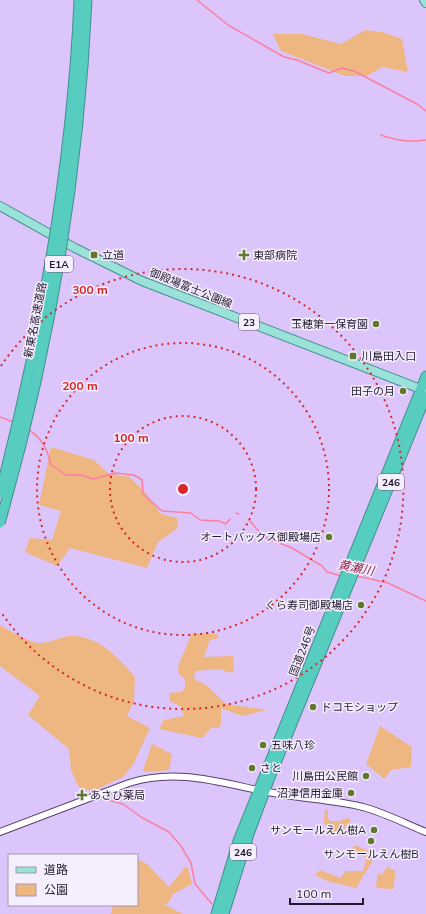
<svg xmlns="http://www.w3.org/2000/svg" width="426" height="914" font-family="Mulish,'Noto Sans JP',sans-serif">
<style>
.green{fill:#eeb681}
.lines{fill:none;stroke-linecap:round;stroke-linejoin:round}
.stream{stroke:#fb7fa0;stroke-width:1.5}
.minor-casing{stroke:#56416e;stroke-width:8}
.major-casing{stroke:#458e8c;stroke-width:10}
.highway-casing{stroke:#458e8c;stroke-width:11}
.minor{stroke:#fff;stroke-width:6}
.major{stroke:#9ae1d9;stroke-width:8}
.highway{stroke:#57cdbf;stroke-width:9}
.highway-bridge-casing{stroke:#458e8c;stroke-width:11;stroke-linecap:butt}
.highway-bridge{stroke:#57cdbf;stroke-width:9}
.ring{fill:none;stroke:#d62828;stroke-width:2;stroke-dasharray:2 4}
.poi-dot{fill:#60782b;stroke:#f5eefe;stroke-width:1.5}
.labels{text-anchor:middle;stroke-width:3;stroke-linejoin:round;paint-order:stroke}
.shield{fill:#f5eefe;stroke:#625a6c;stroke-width:1}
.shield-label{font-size:10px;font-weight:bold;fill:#231a2e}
.poi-label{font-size:11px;fill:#231a2e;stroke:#f5eefe;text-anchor:start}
.street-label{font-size:11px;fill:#231a2e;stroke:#f5eefe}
.water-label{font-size:12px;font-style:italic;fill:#8f2047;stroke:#f5eefe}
.centre{fill:#d62828;stroke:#f5eefe;stroke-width:2}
.ring-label{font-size:12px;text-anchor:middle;font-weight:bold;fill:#d62828;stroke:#f5eefe;stroke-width:3;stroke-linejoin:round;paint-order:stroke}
</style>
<rect width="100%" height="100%" fill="#dcc5fa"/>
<path class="green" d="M365,30L382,32L402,39L408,72L382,67L367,76H345L281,51L273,34H302L341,44Z
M51,447L94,460L108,473L129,477L143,490L161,514L177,518L178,528L158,542L147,568L70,548L57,566L25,552L30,538L52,540L61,511L39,505Z
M0,625C9,630 28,642 39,643C48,644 60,637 69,636C97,634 118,657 135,677L134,701L127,716L150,728L134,763L123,777L93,791L79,788L71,770L69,749L28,715L40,696L0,666Z
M192,633L217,634L219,638L210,640L204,657L233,656L234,670L230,673L220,669L195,671L194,679L206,685L226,704L267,710L242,716L221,708V724L219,728H211L202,738L159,729L164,720L184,716L180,706L170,701L169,693L181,692L185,688V679L179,674L178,666Z
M380,726L412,747L411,767L391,770L384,779L366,764Z
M152,744L172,754L169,770L145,772L143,770Z
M325,809L328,810V818L330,821H339L348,818L351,821L344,829L341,835L335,834L324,823Z
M355,845L373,853L372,862L356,888L327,881L315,875L320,870L340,878L346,871H363L367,857L348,853Z
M137,859L147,864L169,887L186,866L189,871L192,884L173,894L168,904H163L183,914H111L113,905H137V894L145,897L137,893Z
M387,867L396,871L393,889L376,888L378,873L382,875Z"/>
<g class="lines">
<path class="stream" d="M197,0L228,25L284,57L297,60L329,73L342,68L354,71L417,104L426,111
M381,135C397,141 409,142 426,140
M0,417L13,422
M29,430C41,437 48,451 51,465L66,475H82L93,479L116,473L134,475L142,480L143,494L162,511L191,513L200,520L219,521L226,524L230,519
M236,513L239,514
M249,520L264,537L292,548L322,566L327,572L341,576
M357,576L388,583L426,601
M105,799L123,804L141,817L169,832L181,846L191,863L195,884L212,904"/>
<defs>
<path id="minor" d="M0,832L129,783C183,766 231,787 285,795C311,799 338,801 363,807C385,813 406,824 426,832"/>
<path id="major" d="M424,0L426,3
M0,206L75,248L142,281L426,391"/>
<path id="highway" d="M216,914L238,841L426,376
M224,914L249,834L269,780L426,396"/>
</defs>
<use href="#minor" class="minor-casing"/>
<use href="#major" class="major-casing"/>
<use href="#highway" class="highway-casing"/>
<use href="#minor" class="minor"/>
<use href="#major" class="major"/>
<use href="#highway" class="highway"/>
<defs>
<path id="highway-bridge" d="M0,493C42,331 72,167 79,0
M0,523C49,353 79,176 87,0"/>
</defs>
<use href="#highway-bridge" class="highway-bridge-casing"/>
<use href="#highway-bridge" class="highway-bridge"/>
</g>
<g class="ring">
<circle cx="183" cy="489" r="73"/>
<circle cx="183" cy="489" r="146"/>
<path d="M1 366A220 220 0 1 1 1 612"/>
</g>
<g class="poi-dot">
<rect x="90" y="251" width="8" height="8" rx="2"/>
<path d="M242 249h4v4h4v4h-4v4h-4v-4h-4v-4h4z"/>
<circle cx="376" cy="324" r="4"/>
<rect x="349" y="352" width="8" height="8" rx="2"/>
<circle cx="403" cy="391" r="4"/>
<circle cx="329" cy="537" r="4"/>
<circle cx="361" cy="605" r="4"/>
<circle cx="313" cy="707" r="4"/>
<circle cx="263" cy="745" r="4"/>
<circle cx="252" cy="768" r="4"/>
<circle cx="366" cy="776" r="4"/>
<circle cx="351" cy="793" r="4"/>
<path d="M80 789h4v4h4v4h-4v4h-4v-4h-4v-4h4z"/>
<circle cx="374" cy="830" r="4"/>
<circle cx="371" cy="841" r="4"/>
</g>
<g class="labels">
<g class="shield">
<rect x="45" y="256" width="28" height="16" rx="3"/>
<rect x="239" y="314" width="20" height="16" rx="3"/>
<rect x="378" y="474" width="26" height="16" rx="3"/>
<rect x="230" y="844" width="26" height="16" rx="3"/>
</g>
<g class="shield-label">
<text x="59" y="268">E1A</text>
<text x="249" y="326">23</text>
<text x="391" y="486">246</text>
<text x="243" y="856">246</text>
</g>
<g class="poi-label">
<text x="102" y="259">立道</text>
<text x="253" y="259">東部病院</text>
<text x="368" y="328" text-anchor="end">玉穂第一保育園</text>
<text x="361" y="360">川島田入口</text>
<text x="395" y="395" text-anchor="end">田子の月</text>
<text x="321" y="541" text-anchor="end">オートバックス御殿場店</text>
<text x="353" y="609" text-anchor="end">くら寿司御殿場店</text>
<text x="321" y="711">ドコモショップ</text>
<text x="271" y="749">五味八珍</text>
<text x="260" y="772">さと</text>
<text x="358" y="780" text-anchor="end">川島田公民館</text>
<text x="343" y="797" text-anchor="end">沼津信用金庫</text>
<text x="90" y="799">あさひ薬局</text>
<text x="366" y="834" text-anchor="end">サンモールえん樹A</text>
<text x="371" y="858" text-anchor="middle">サンモールえん樹B</text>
</g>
<g class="street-label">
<text transform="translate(191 288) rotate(22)" y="4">御殿場富士公園線</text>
<text transform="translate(35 320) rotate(-79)" y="4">新東名高速道路</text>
<text transform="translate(302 651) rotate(-69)" y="4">国道246号</text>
</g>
<g class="water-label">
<text transform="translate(356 568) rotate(11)" y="4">黄瀬川</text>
</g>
</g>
<circle cx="183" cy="489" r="6" class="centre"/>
<g class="ring-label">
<text x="90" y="294">300 m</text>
<text x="80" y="390">200 m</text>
<text x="131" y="442">100 m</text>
</g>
<rect x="8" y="854" width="130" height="52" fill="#f5eefe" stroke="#a199ab"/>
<rect x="16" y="867" width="20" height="6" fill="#9ae1d9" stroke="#a199ab"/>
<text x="44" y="874" font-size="12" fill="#231a2e">道路</text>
<rect x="16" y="884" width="20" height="12" fill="#eeb681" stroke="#a199ab"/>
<text x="44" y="894" font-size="12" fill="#231a2e">公園</text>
<path d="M290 898v6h73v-6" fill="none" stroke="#231a2e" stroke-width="2"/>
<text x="296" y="898" font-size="12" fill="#231a2e" stroke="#f5eefe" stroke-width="3" paint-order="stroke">100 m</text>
</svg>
